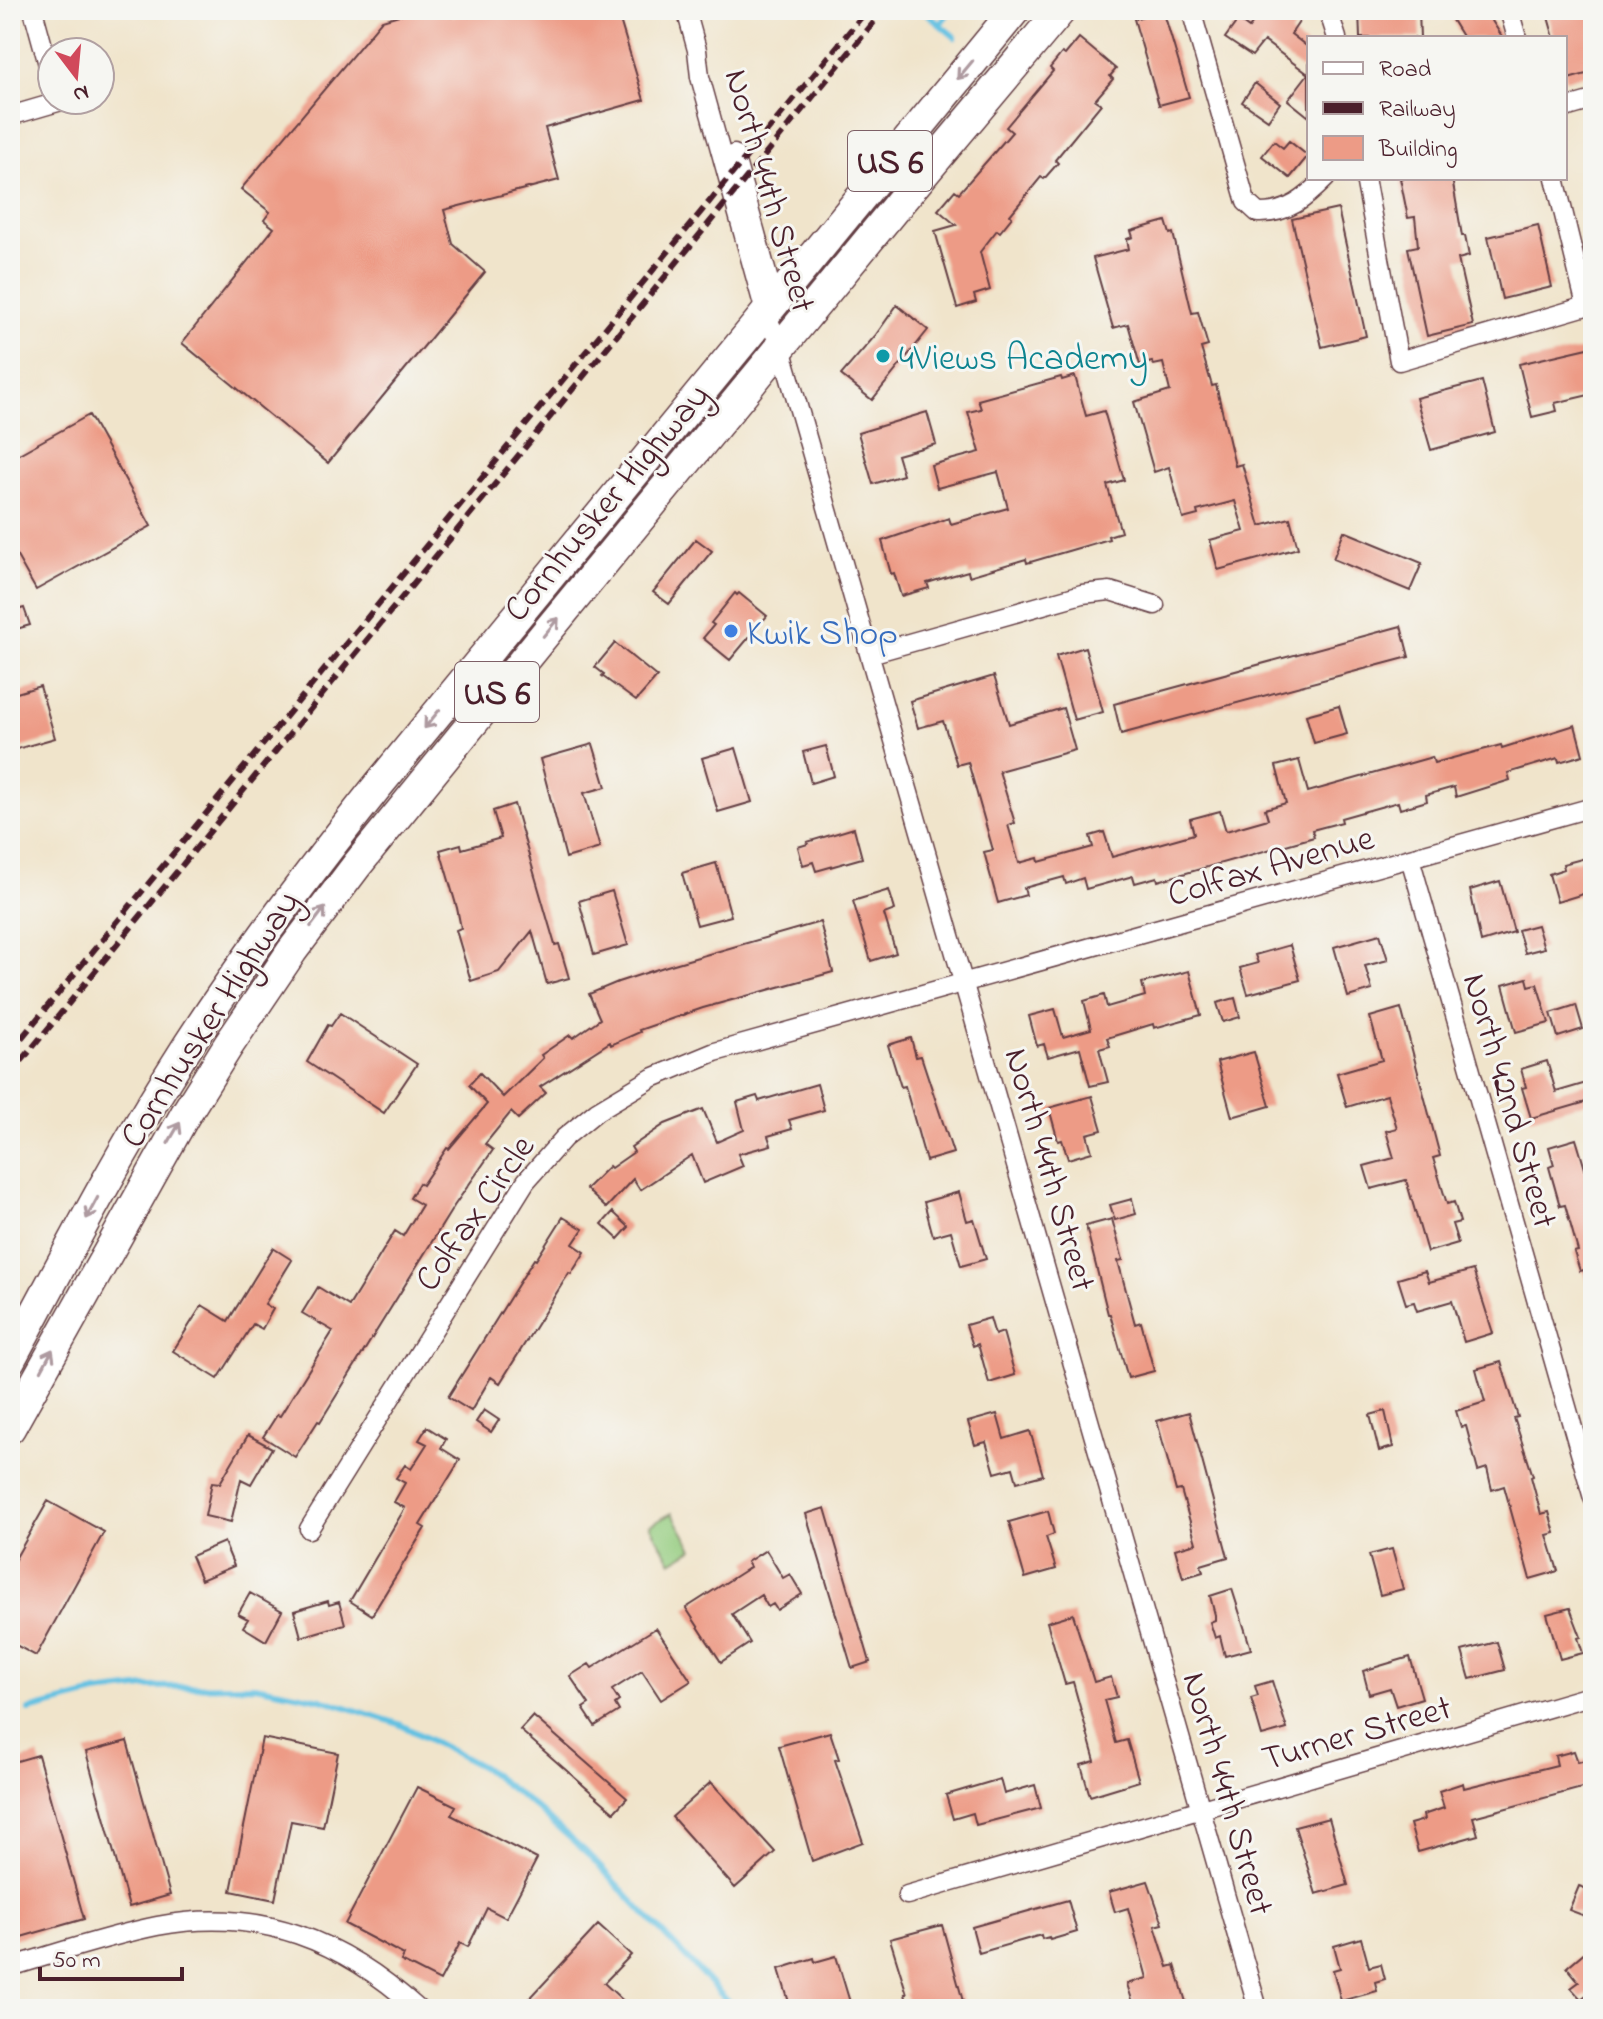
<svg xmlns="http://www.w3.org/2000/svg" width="1603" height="2019" font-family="'Indie Flower',sans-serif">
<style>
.green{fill:#94cc7f;stroke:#6f7655;stroke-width:2}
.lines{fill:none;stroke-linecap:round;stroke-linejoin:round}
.stream{stroke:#64c1e2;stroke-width:6}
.building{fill:#ed9b86}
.street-casing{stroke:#633d43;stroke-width:21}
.primary-casing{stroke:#633d43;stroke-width:33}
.street{stroke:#fff;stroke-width:18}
.primary{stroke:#fff;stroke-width:30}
.rail{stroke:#4a1f2b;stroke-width:6;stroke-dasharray:12 6;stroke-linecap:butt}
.oneway{stroke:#ae9aa0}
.culture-dot{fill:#0f9aa8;stroke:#f6f6f2;stroke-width:3}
.shop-dot{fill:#3f7fe0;stroke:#f6f6f2;stroke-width:3}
.labels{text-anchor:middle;stroke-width:6;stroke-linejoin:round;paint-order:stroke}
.shield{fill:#f6f6f2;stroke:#7e6067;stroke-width:2}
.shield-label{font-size:34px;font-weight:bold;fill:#4a1f2b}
.street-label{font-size:36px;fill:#4a1f2b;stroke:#f6f6f2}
.culture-label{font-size:36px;fill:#0d838f;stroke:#f6f6f2;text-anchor:start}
.shop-label{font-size:36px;fill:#366cbe;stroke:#f6f6f2;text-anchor:start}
</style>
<rect width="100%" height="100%" fill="#f6f6f2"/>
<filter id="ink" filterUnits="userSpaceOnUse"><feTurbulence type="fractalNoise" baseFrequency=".0125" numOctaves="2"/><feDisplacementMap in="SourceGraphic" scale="16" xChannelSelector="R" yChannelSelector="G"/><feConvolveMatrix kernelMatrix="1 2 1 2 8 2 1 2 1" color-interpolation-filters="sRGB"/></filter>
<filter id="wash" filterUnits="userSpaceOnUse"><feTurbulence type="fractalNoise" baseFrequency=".006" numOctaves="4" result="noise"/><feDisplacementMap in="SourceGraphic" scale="32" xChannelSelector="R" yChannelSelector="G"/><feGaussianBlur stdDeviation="1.8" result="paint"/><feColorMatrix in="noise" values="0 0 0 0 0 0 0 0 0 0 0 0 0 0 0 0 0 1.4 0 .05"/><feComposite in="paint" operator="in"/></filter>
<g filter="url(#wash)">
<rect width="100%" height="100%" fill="#f0e4cb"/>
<path class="green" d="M672,1513L693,1549L671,1562L650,1525Z"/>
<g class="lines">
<path class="stream" d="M927,14L955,37
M940,24L951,10
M29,1710L96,1693L146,1687L255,1686L321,1699L399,1724L482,1767L534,1806L586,1852L735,2009"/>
</g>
<g id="blocks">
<path class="building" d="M416,10H450L452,17L475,10H617L644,100L545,128L559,180L444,210L453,244L485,272L328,463L182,343L274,228L264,220L270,212L241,189L382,20Z
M1163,10L1189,97L1159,105L1134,19Z
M1263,10H1307L1291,34L1309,48V117L1288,100L1308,74L1264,41L1252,56L1225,38L1238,20L1249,28Z
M1359,10H1419L1420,38H1360Z
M1469,10H1485L1503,38H1463L1452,20Z
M1546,10H1593V72L1565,80V38H1554Z
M1079,38L1116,69L1110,76L1113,79L1095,100L1101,104L1055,160L1058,163L1044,179L1041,177L1010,215L1012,217L1000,232L997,230L980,252L990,290L974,295L976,302L957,308L935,231L956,225L938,210L955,190L959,193L1012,132L1006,127L1053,71L1050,68L1062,53L1065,55Z
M1255,83L1280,103L1268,120L1242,102Z
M1274,141L1283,148L1289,141L1308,156L1290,178L1262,156Z
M1400,178H1452L1462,236H1465L1469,256L1458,259L1473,325L1427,336L1408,248L1418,246L1415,217L1408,218Z
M1338,209L1366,336L1322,347L1292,219Z
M1166,221L1170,234L1173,233L1192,313L1198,312L1208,346L1201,348L1212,386L1216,385L1235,466L1242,464L1260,526L1290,518L1298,548L1218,570L1210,540L1244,531L1235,501L1197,511L1198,515L1183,519L1169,467L1154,472L1134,402L1170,391L1163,363L1154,365L1152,362L1140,365L1128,324L1113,328L1093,258L1129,249L1127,239L1133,237L1131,231Z
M1538,225L1552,287L1502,299L1488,237Z
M897,305L928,330L872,400L841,375L875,336Z
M1588,348L1593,371V394L1555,403L1557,411L1532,417L1519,364Z
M1075,376L1086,416L1104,411L1124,480L1107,485L1121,532L1108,536L1109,539L1027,563L1026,559L969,576L968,571L947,577L927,583L929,588L901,596L894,573L891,574L882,541L949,518L951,524L1008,508L998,472L937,488L931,465L980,452L968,412L981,409L978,400L1061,377L1062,380Z
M1482,381L1495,432L1431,450L1416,398Z
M927,412L936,444L897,455L903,475L873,484L858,433Z
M89,415L151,526L36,590L10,544V459Z
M1344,531L1422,563L1410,591L1333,559Z
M696,539L712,551L669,604L653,592Z
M735,593L737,595L739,593L767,616L730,660L703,638L714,625L711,623Z
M24,608L30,625L10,631V612Z
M1401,626L1409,657L1121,734L1114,704Z
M615,643L657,677L636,701L602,676L604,674L595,667Z
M1085,647L1103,712L1074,720L1056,656Z
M994,676L1009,724L1063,708L1075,750L999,771L1015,823L1008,825L1019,863L1038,858L1039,862L1093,847L1090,836L1104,832L1112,857L1194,834L1190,819L1220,811L1226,831L1268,819L1265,809L1286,803L1276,766L1299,760L1308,792L1432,757L1434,763L1501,745L1502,748L1575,725L1583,755L1559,762L1558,758L1508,773L1510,780L1456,797L1454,787L1426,795L1427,801L1400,809L1398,802L1341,818L1342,822L1312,830L1314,837L1158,881L1157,877L1135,883L1133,876L1086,889L1083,878L1066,884L1064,877L1024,888L1026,895L998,903L984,852L993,850L968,762L957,765L943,721L918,728L910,701Z
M40,686L55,738L10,751V695Z
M1339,706L1347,734L1314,743L1306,715Z
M593,744L606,787L584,793L600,848L566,858L540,759Z
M826,746L834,776L811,783L803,752Z
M736,748L752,802L718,812L702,758Z
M514,804L555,945L559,944L569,978L547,984L532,931L499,972L471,981L456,930L461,928L457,908L440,850L461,844L462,849L501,838L493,811Z
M854,828L862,858L816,871L813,862L803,865L798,847L808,844L807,842Z
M1593,856V891L1557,902L1549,874L1564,869L1563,864Z
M716,863L731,916L697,925L682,873Z
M1500,881L1514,932L1481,942L1470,890Z
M889,890L895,910L884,914L896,953L871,961L853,901Z
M612,891L628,945L594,955L579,901Z
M820,922L833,972L703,1008L639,1030L640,1032L611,1045L610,1042L540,1087L546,1093L518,1119L511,1112L485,1144L493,1150L454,1206L320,1422L318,1421L295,1457L263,1437L277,1415L280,1416L333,1331L302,1313L318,1287L349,1306L395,1231L403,1236L422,1205L410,1198L419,1183L422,1185L447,1148L449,1149L487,1104L469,1085L480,1073L503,1097L543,1058L541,1055L570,1035L573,1038L600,1019L589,994L618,982L667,966Z
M1537,925L1544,948L1525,953L1518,930Z
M1380,934L1388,960L1365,966L1372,990L1348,997L1334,947Z
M1290,945L1300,980L1248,994L1240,968L1258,963L1255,955Z
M1189,971L1201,1015L1154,1028L1153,1024L1107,1038L1110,1046L1099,1049L1108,1082L1090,1086L1080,1048L1048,1057L1044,1044L1037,1046L1029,1016L1055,1009L1063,1037L1091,1029L1084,1001L1104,995L1107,1007L1145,996L1142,983Z
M1527,978L1529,986L1537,984L1549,1023L1516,1032L1503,985Z
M1235,998L1240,1017L1223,1022L1217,1003Z
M1576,1005L1583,1029L1558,1037L1551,1013Z
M1401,1008L1440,1156L1433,1158L1447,1204L1454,1202L1460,1222L1452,1224L1458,1243L1427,1252L1406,1180L1371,1189L1364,1166L1394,1158L1386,1131L1397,1128L1387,1095L1347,1107L1337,1073L1382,1060L1370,1017Z
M340,1013L417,1064L384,1113L307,1062L328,1025L331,1026Z
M911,1038L916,1057L921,1056L953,1153L926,1161L905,1086L901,1087L888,1045Z
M1254,1052L1270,1106L1232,1117L1217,1062Z
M1547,1061L1556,1092L1593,1081V1100L1531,1118L1522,1088L1526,1087L1521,1069Z
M817,1084L824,1110L789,1120L792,1129L768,1136L771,1145L738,1154L743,1166L703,1183L692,1155L640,1190L633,1179L606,1208L586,1189L609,1166L611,1168L634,1152L631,1147L665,1124L703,1109L717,1142L744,1130L737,1102L757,1096L759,1101Z
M1092,1096L1102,1130L1087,1134L1092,1152L1068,1159L1062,1140L1058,1141L1049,1108Z
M1576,1139L1586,1172L1593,1170V1287L1589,1288L1584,1270L1580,1271L1574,1252L1578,1251L1565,1205L1560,1206L1549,1167L1554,1165L1549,1147Z
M959,1192L967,1221L974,1219L986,1259L961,1266L951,1231L933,1236L924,1202Z
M1132,1199L1136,1214L1115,1220L1110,1205Z
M613,1212L629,1227L618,1239L602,1224Z
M563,1217L583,1229L573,1244L585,1252L571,1274L569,1273L500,1383L491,1377L471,1411L448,1397L534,1259L536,1260Z
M1112,1219L1123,1260L1118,1261L1135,1324L1141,1322L1154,1371L1128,1378L1110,1314H1108L1086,1226Z
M273,1248L292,1260L265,1304L273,1309L262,1329L253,1324L218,1379L173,1351L202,1305L228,1321Z
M1473,1270L1493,1333L1464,1342L1452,1301L1417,1311L1414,1302L1406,1304L1398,1279L1425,1271L1429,1282Z
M990,1318L995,1335L1003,1332L1015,1375L989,1383L978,1344L973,1346L966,1325Z
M1501,1362L1518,1417L1514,1418L1533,1476L1531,1477L1541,1514L1549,1512L1555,1533L1547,1535L1558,1571L1530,1579L1504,1486L1492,1490L1487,1468L1478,1471L1466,1426L1461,1427L1456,1411L1485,1402L1476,1369Z
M484,1410L499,1420L491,1432L476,1422Z
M1385,1411L1393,1447L1379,1451L1370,1415Z
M1189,1412L1228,1557L1201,1565L1203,1572L1183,1578L1175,1549L1196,1543L1181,1490L1176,1491L1157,1421Z
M997,1414L1004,1439L1030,1431L1043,1475L1017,1482L1013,1468L995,1473L986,1442L975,1445L968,1422Z
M427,1427L446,1439L441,1448L460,1460L420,1525L425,1528L372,1615L350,1601L405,1508L394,1502L405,1483L396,1478L405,1465L411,1469L427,1444L419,1440Z
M248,1435L272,1448L251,1484L241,1479L231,1522L205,1516L212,1482L220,1483Z
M48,1501L104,1532L36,1656L10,1642V1568Z
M825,1508L870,1662L852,1668L806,1514Z
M1048,1511L1054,1534L1046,1537L1056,1569L1025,1578L1009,1522Z
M224,1542L234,1566L201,1580L191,1556Z
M1392,1549L1403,1589L1380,1595L1369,1555Z
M766,1550L783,1578L790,1574L802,1594L777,1610L773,1604L768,1607L761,1595L732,1614L750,1643L721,1662L686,1608L750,1567L747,1562Z
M1232,1589L1251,1649L1225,1656L1220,1636L1215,1638L1210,1622L1215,1620V1615L1210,1596Z
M250,1593L282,1611L266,1641L243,1627L248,1619L238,1614Z
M328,1601L329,1605L339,1602L345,1624L301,1637L294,1611Z
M1570,1608L1581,1637L1578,1638L1583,1653L1560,1659L1547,1614Z
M1073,1614L1094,1682L1111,1677L1117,1697L1104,1700L1116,1743L1127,1740L1139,1781L1090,1796L1081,1765L1095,1761L1073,1682L1065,1684L1047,1622Z
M656,1628L691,1681L661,1700L642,1671L612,1690L619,1701L615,1704L619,1711L595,1726L583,1708L589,1704L570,1676L589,1664L592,1668Z
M1497,1642L1505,1670L1470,1679L1462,1651Z
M1410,1657L1422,1698L1396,1706L1390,1688L1369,1694L1363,1671Z
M1272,1681L1287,1729L1262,1736L1251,1698L1258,1696L1255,1686Z
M533,1716L627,1798L614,1812L520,1730Z
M830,1732L839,1759L835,1760L863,1842L812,1861L779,1746Z
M262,1738L338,1753L323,1827L291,1821L275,1900L231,1891Z
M127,1741L170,1895L129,1907L86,1752Z
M1574,1751L1578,1762L1593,1758V1785L1473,1817L1478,1835L1418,1852L1410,1824L1424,1820L1423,1815L1444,1808L1439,1791L1463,1783L1464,1788L1557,1765L1555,1756Z
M38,1755L84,1919L14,1939L10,1925V1763Z
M1000,1779L1004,1794L1035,1785L1041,1808L976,1825L973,1813L953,1819L946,1795Z
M711,1782L775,1852L735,1888L672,1817Z
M417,1787L456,1806L451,1815L537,1859L506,1918L487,1908L468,1947L460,1943L440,1981L401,1961L404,1955L345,1924Z
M1329,1818L1348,1885L1316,1894L1295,1827Z
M1148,1881L1163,1924L1155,1926L1168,1967L1175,1965L1188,2009H1135L1127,1984L1147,1978L1128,1908L1115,1912L1109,1892Z
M1579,1886L1593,1891V1919L1569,1910Z
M1068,1900L1077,1932L1050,1940L1049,1937L1042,1939L1041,1935L979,1953L972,1927Z
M598,1925L631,1955L604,1983L632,2009H520Z
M942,1925L964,2005L951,2009H909L905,1994H907L890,1939Z
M1361,1938L1369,1967L1381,1964L1385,1979L1375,1982L1377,1991L1341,2001L1333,1970L1340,1968L1334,1946Z
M1593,1945V1998L1589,1993L1581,1999L1571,1988L1579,1982L1567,1967Z
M836,1956L852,2009H791L779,1969L814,1958L815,1962Z"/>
</g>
</g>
<g filter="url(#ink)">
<use href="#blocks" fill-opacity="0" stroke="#633d43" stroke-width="2"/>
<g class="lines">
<defs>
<path id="street" d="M33,10L52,79
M686,10L697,50L700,77L765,312L781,348L802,420L1258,2009
M1191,10L1246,202L1258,213C1288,214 1306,198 1326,178
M1328,10L1337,38
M1509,10L1517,38
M1565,108L1593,100
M10,116L58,102V100
M734,154L776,306
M1365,178L1399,361L1593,304
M1555,178L1586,306
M870,654L1082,594L1110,591L1155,605
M1410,858L1593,1498
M309,1529L526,1181L564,1138L597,1111L652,1078L715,1052L1593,807
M907,1895L1593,1695
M10,1967C58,1953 107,1936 157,1926C260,1906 343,1941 418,2009"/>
<path id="primary" d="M10,1360C62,1264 112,1166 170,1074C232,974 303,880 376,788L1015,10
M10,1428L185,1115L228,1046L292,951L357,865L545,634L900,202L1061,10"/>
</defs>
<use href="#street" class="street-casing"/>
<use href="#primary" class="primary-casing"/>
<use href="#street" class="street"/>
<use href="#primary" class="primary"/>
<path class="rail" d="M10,1052L867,10
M10,1075L884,10"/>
</g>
<defs><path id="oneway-shaft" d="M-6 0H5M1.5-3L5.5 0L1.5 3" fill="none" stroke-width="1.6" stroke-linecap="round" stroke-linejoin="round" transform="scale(2)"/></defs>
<g class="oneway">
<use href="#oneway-shaft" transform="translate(965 70) rotate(130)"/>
<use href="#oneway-shaft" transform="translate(551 627) rotate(-50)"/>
<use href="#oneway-shaft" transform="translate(432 719) rotate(129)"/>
<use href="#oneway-shaft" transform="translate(318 917) rotate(-53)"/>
<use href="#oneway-shaft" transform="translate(174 1133) rotate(-60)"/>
<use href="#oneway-shaft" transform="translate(92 1208) rotate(118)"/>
<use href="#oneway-shaft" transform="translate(47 1360) rotate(-62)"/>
</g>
</g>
<circle class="culture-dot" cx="883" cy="356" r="8"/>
<circle class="shop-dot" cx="731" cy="631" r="8"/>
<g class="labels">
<g class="shield">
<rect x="848" y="131" width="84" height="60" rx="6"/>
<rect x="455" y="662" width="84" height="60" rx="6"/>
</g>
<g class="shield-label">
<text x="890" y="173">US 6</text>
<text x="497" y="704">US 6</text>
</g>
<g class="street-label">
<text transform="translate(772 190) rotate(74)" y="13">North 44th Street</text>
<text transform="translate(605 501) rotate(-50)" y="13">Cornhusker Highway</text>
<text transform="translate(1270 864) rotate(-16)" y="13">Colfax Avenue</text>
<text transform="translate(208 1018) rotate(-57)" y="13">Cornhusker Highway</text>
<text transform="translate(1512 1100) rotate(74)" y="13">North 42nd Street</text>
<text transform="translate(1052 1169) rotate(74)" y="13">North 44th Street</text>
<text transform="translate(473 1212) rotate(-55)" y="13">Colfax Circle</text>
<text transform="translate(1356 1731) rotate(-16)" y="13">Turner Street</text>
<text transform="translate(1230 1793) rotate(74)" y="13">North 44th Street</text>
</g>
<g class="culture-label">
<text x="899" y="369">4Views Academy</text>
</g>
<g class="shop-label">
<text x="747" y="644">Kwik Shop</text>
</g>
</g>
<rect width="1603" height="2019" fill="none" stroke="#f6f6f2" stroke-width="40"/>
<rect x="1307" y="36" width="260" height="144" fill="#f6f6f2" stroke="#b1a0a2" stroke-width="2"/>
<rect x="1323" y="62" width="40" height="12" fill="#ffffff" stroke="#b1a0a2" stroke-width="2"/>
<text x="1379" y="76" font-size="24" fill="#4a1f2b">Road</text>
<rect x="1323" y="102" width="40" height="12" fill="#4a1f2b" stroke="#b1a0a2" stroke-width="2"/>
<text x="1379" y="116" font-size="24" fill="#4a1f2b">Railway</text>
<rect x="1323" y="136" width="40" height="24" fill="#ed9b86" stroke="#b1a0a2" stroke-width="2"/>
<text x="1379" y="156" font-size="24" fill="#4a1f2b">Building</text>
<g transform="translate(76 76) rotate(164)"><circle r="38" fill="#f6f6f2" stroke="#b1a0a2" stroke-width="2"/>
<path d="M0-6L14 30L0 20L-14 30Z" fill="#d1495b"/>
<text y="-12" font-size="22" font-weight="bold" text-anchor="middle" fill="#4a1f2b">N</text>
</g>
<path d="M40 1967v12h142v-12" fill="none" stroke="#4a1f2b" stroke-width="4"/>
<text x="52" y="1967" font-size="24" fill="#4a1f2b" stroke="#f6f6f2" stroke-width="6" paint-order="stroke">50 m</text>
</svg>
